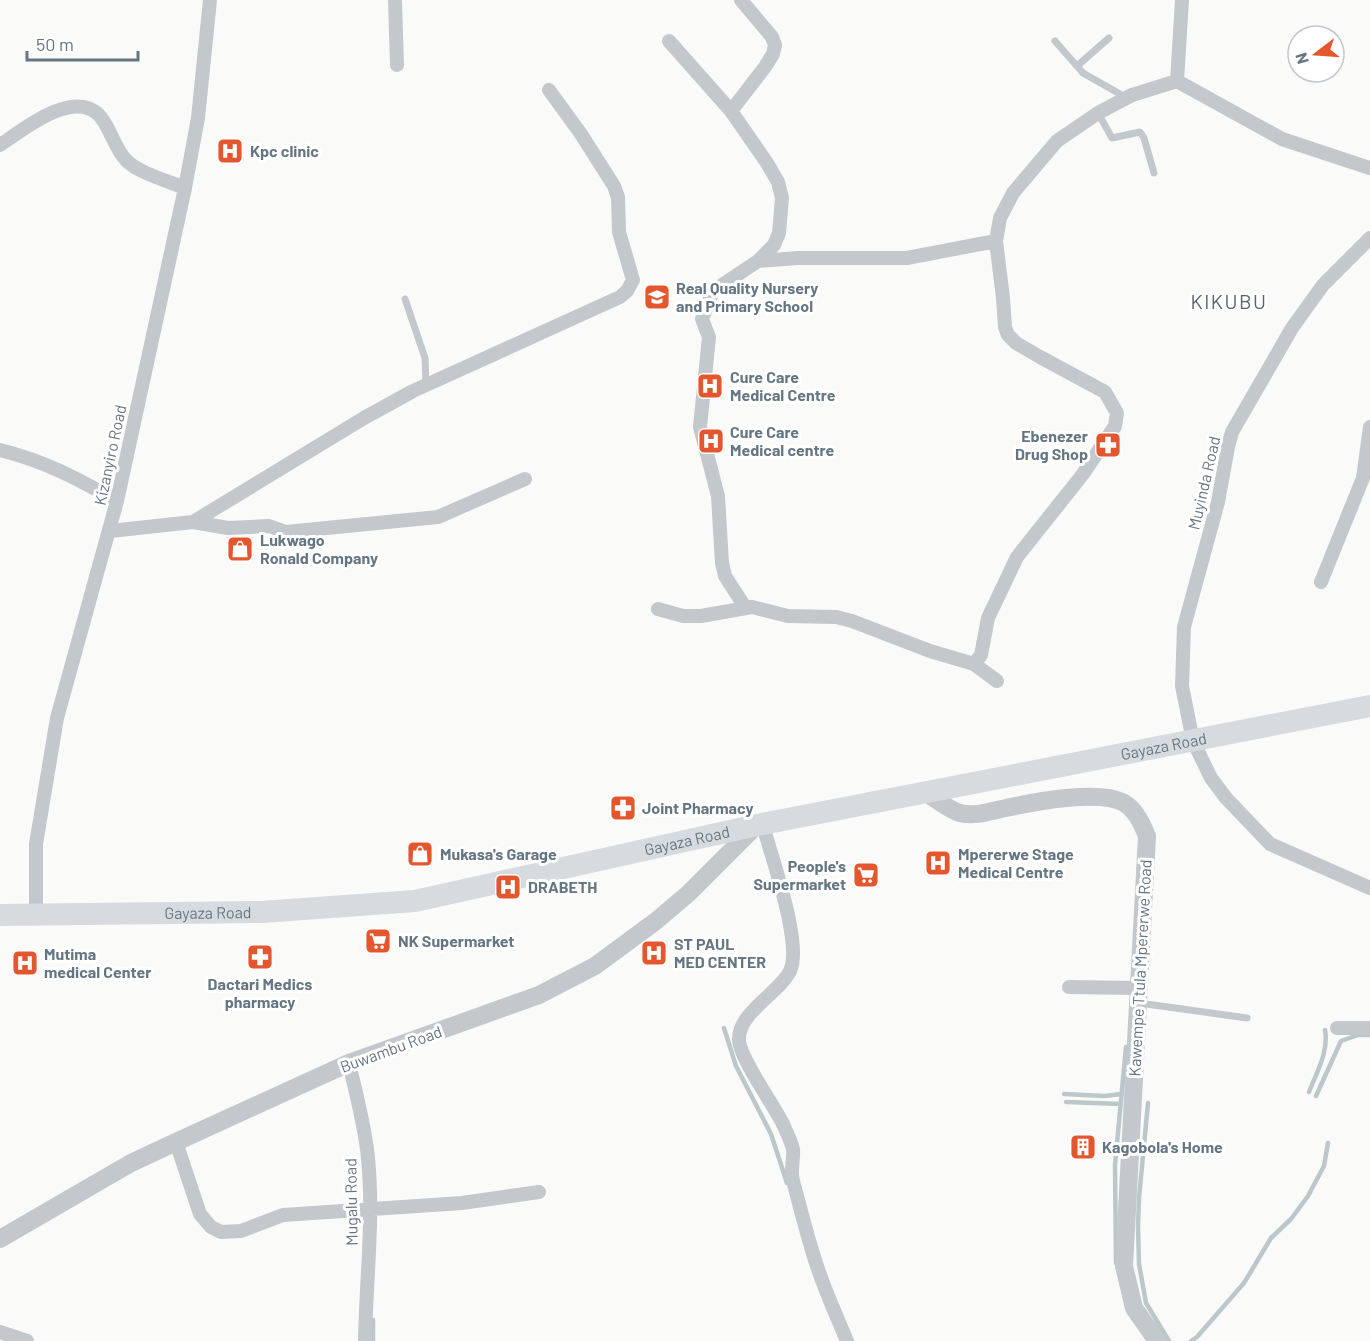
<svg xmlns="http://www.w3.org/2000/svg" width="1370" height="1341" font-family="Barlow,sans-serif">
<style>
.lines{fill:none;stroke-linecap:round;stroke-linejoin:round}
.stream{stroke:#bbc7cb;stroke-width:4.5}
.service{stroke:#c3c8cc;stroke-width:7}
.minor{stroke:#c3c8cc;stroke-width:14}
.tertiary{stroke:#c3c8cc;stroke-width:18}
.primary{stroke:#d6dbdf;stroke-width:22}
.labels{text-anchor:middle;stroke-width:6;stroke-linejoin:round;paint-order:stroke}
.poi-label{font-size:16px;font-weight:bold;fill:#657683;stroke:#fff;text-anchor:start}
.street-label{font-size:16px;fill:#657683;stroke:#fff}
.quarter-label{font-size:20px;letter-spacing:1.5px;fill:#57646e;stroke:#fff}
</style>
<rect width="100%" height="100%" fill="#fafaf8"/>
<g class="lines">
<path class="stream" d="M724,1028L736,1066L771,1134L787,1183
M1309,1092C1317,1072 1329,1051 1325,1030
M1064,1094L1105,1096L1121,1094
M1316,1096L1341,1041L1358,1035H1370
M1066,1102L1121,1104
M1148,1103L1139,1198L1138,1226L1139,1264L1146,1303L1169,1341
M1116,1263L1115,1165L1126,1047
M373,1320V1341
M1191,1341L1197,1337L1244,1283L1271,1238L1291,1219L1308,1196L1324,1166L1328,1143"/>
<path class="service" d="M1055,41L1083,73L1127,98
M1077,66L1109,38
M1098,113L1112,138L1140,132L1144,138L1154,173
M405,299L425,358L426,384
M1139,1003L1247,1018"/>
<path class="minor" d="M395,0L397,65
M669,41L731,111L767,163L778,182L782,198L779,233L774,245L758,261L713,291L702,319L709,337L700,427L718,496L722,563L725,576L745,607
M1177,81L1182,0
M731,111L765,67L773,54L775,45L772,37L741,0
M0,145C23,130 71,90 98,114C110,125 114,149 127,161C139,173 168,181 185,188
M1370,238L1323,285L1292,328L1232,432L1228,447L1218,502L1184,627L1182,686L1193,741L1211,778L1226,798L1270,844L1370,888
M758,261L798,258H907L996,241
M0,450C45,461 78,479 117,501
M193,522L228,528L269,526L286,532L438,517L525,479
M110,531L193,522L364,418L413,391L620,297L627,291L633,280L619,232L618,197L614,186L581,134L549,90
M1321,582L1363,478L1370,427
M658,609L683,616H701L752,607L788,616L836,617L852,621L930,651L974,664L997,681
M974,664L981,655L988,618L1017,557L1083,474L1115,426L1117,413L1105,392L1040,357L1016,343L1008,335L1005,327L1003,298L996,241L1000,218L1013,193L1057,141L1098,113L1132,95L1177,81L1282,139L1370,168
M763,825C771,856 803,944 790,971C779,993 739,1012 739,1039C738,1056 774,1105 783,1124C786,1131 791,1141 793,1149C794,1160 790,1171 793,1181C801,1210 808,1240 818,1269C826,1293 837,1317 847,1341
M36,915V844L57,718L117,501L185,188L198,118L210,0
M1069,987L1139,988
M1337,1028H1370
M349,1063C356,1094 365,1126 368,1158C374,1219 366,1280 365,1341
M176,1142L200,1214L211,1227L221,1232L241,1231L283,1215L462,1203L539,1192
M0,1332L27,1341"/>
<path class="tertiary" d="M925,792C935,798 949,810 960,813C975,817 991,811 1006,808C1033,802 1100,789 1124,803C1136,810 1142,824 1147,836L1124,1266L1134,1308L1157,1341
M0,1239L131,1163L176,1142L349,1063L539,995L595,966L656,921L689,893L757,825"/>
<path class="primary" id="s1" d="M0,915L262,912L415,901L757,825L1370,706"/>
</g>
<defs>
<symbol id="hospital-square" viewBox="-11 -11 22 22"><rect x="-9" y="-9" width="18" height="18" rx="4" fill="#e4572e" stroke="#fff"/><path d="M-5-5h3v3.5h4V-5h3V5h-3V1.5h-4V5h-3Z" fill="#fff"/></symbol>
<symbol id="school-square" viewBox="-11 -11 22 22"><rect x="-9" y="-9" width="18" height="18" rx="4" fill="#e4572e" stroke="#fff"/><path d="M0-5L7-2L0 1L-7-2ZM-4 1L0 2.5L4 1V4Q0 6-4 4Z" fill="#fff"/></symbol>
<symbol id="pharmacy-square" viewBox="-11 -11 22 22"><rect x="-9" y="-9" width="18" height="18" rx="4" fill="#e4572e" stroke="#fff"/><path d="M-2-6h4v4h4v4h-4v4h-4v-4h-4v-4h4Z" fill="#fff"/></symbol>
<symbol id="shop-square" viewBox="-11 -11 22 22"><rect x="-9" y="-9" width="18" height="18" rx="4" fill="#e4572e" stroke="#fff"/><path d="M-5-2.5h2.3a2.7 3.5 0 0 1 5.4 0H5L5.5 6h-11ZM-1.5-2.5h3a1.5 2.3 0 0 0-3 0Z" fill="#fff"/></symbol>
<symbol id="supermarket-square" viewBox="-11 -11 22 22"><rect x="-9" y="-9" width="18" height="18" rx="4" fill="#e4572e" stroke="#fff"/><path d="M-6-5.5h2.5l.6 2H6L4.5 2H-2.5L-4.4-4H-6ZM-1.5 3.2a1.3 1.3 0 1 0 .1 0ZM3 3.2a1.3 1.3 0 1 0 .1 0Z" fill="#fff"/></symbol>
<symbol id="building-square" viewBox="-11 -11 22 22"><rect x="-9" y="-9" width="18" height="18" rx="4" fill="#e4572e" stroke="#fff"/><path d="M-4-6H4V6H1V3H-1V6H-4ZM-2.5-4.3h1.7v1.8h-1.7ZM.8-4.3h1.7v1.8H.8ZM-2.5-1h1.7V.8h-1.7ZM.8-1h1.7V.8H.8Z" fill="#fff"/></symbol>
</defs>
<g fill-rule="evenodd">
<use href="#hospital-square" x="215" y="136" width="30" height="30"/>
<use href="#school-square" x="642" y="282" width="30" height="30"/>
<use href="#hospital-square" x="695" y="371" width="30" height="30"/>
<use href="#hospital-square" x="696" y="426" width="30" height="30"/>
<use href="#pharmacy-square" x="1093" y="430" width="30" height="30"/>
<use href="#shop-square" x="225" y="534" width="30" height="30"/>
<use href="#pharmacy-square" x="608" y="793" width="30" height="30"/>
<use href="#shop-square" x="405" y="839" width="30" height="30"/>
<use href="#hospital-square" x="923" y="848" width="30" height="30"/>
<use href="#supermarket-square" x="851" y="860" width="30" height="30"/>
<use href="#hospital-square" x="493" y="872" width="30" height="30"/>
<use href="#supermarket-square" x="363" y="926" width="30" height="30"/>
<use href="#hospital-square" x="639" y="938" width="30" height="30"/>
<use href="#pharmacy-square" x="245" y="942" width="30" height="30"/>
<use href="#hospital-square" x="10" y="948" width="30" height="30"/>
<use href="#building-square" x="1068" y="1132" width="30" height="30"/>
</g>
<g class="labels">
<g class="poi-label">
<text x="250" y="157">Kpc clinic</text>
<text x="676" y="294">Real Quality Nursery<tspan x="676" dy="18">and Primary School</tspan></text>
<text x="730" y="383">Cure Care<tspan x="730" dy="18">Medical Centre</tspan></text>
<text x="730" y="438">Cure Care<tspan x="730" dy="18">Medical centre</tspan></text>
<text x="1088" y="442" text-anchor="end">Ebenezer<tspan x="1088" dy="18">Drug Shop</tspan></text>
<text x="260" y="546">Lukwago<tspan x="260" dy="18">Ronald Company</tspan></text>
<text x="642" y="814">Joint Pharmacy</text>
<text x="440" y="860">Mukasa's Garage</text>
<text x="958" y="860">Mpererwe Stage<tspan x="958" dy="18">Medical Centre</tspan></text>
<text x="846" y="872" text-anchor="end">People's<tspan x="846" dy="18">Supermarket</tspan></text>
<text x="528" y="893">DRABETH</text>
<text x="398" y="947">NK Supermarket</text>
<text x="674" y="950">ST PAUL<tspan x="674" dy="18">MED CENTER</tspan></text>
<text x="44" y="960">Mutima<tspan x="44" dy="18">medical Center</tspan></text>
<text x="260" y="990" text-anchor="middle">Dactari Medics<tspan x="260" dy="18">pharmacy</tspan></text>
<text x="1102" y="1153">Kagobola's Home</text>
</g>
<g class="street-label">
<text transform="translate(110 455) rotate(-78)" y="6">Kizanyiro Road</text>
<text transform="translate(1204 483) rotate(-77)" y="6">Muyinda Road</text>
<text dy="6" stroke="none"><textPath href="#s1" startOffset="1180">Gayaza Road</textPath></text>
<text dy="6" stroke="none"><textPath href="#s1" startOffset="694">Gayaza Road</textPath></text>
<text dy="6" stroke="none"><textPath href="#s1" startOffset="208">Gayaza Road</textPath></text>
<text transform="translate(1140 968) rotate(-87)" y="6">Kawempe Ttula Mpererwe Road</text>
<text transform="translate(391 1049) rotate(-20)" y="6">Buwambu Road</text>
<text transform="translate(351 1202) rotate(-91)" y="6">Mugalu Road</text>
</g>
<g class="quarter-label">
<text x="1229" y="309">KIKUBU</text>
</g>
</g>
<g transform="translate(1316 54) rotate(253)"><circle r="28" fill="#ffffff" stroke="#c1c8cd" stroke-width="1.5"/>
<path d="M0-4.5L10 22L0 15L-10 22Z" fill="#e4572e"/>
<text y="-9" font-size="16" font-weight="bold" text-anchor="middle" fill="#657683">N</text>
</g>
<path d="M27 51v9h111v-9" fill="none" stroke="#657683" stroke-width="3"/>
<text x="36" y="51" font-size="18" fill="#657683" stroke="#ffffff" stroke-width="4.5" paint-order="stroke">50 m</text>
</svg>
